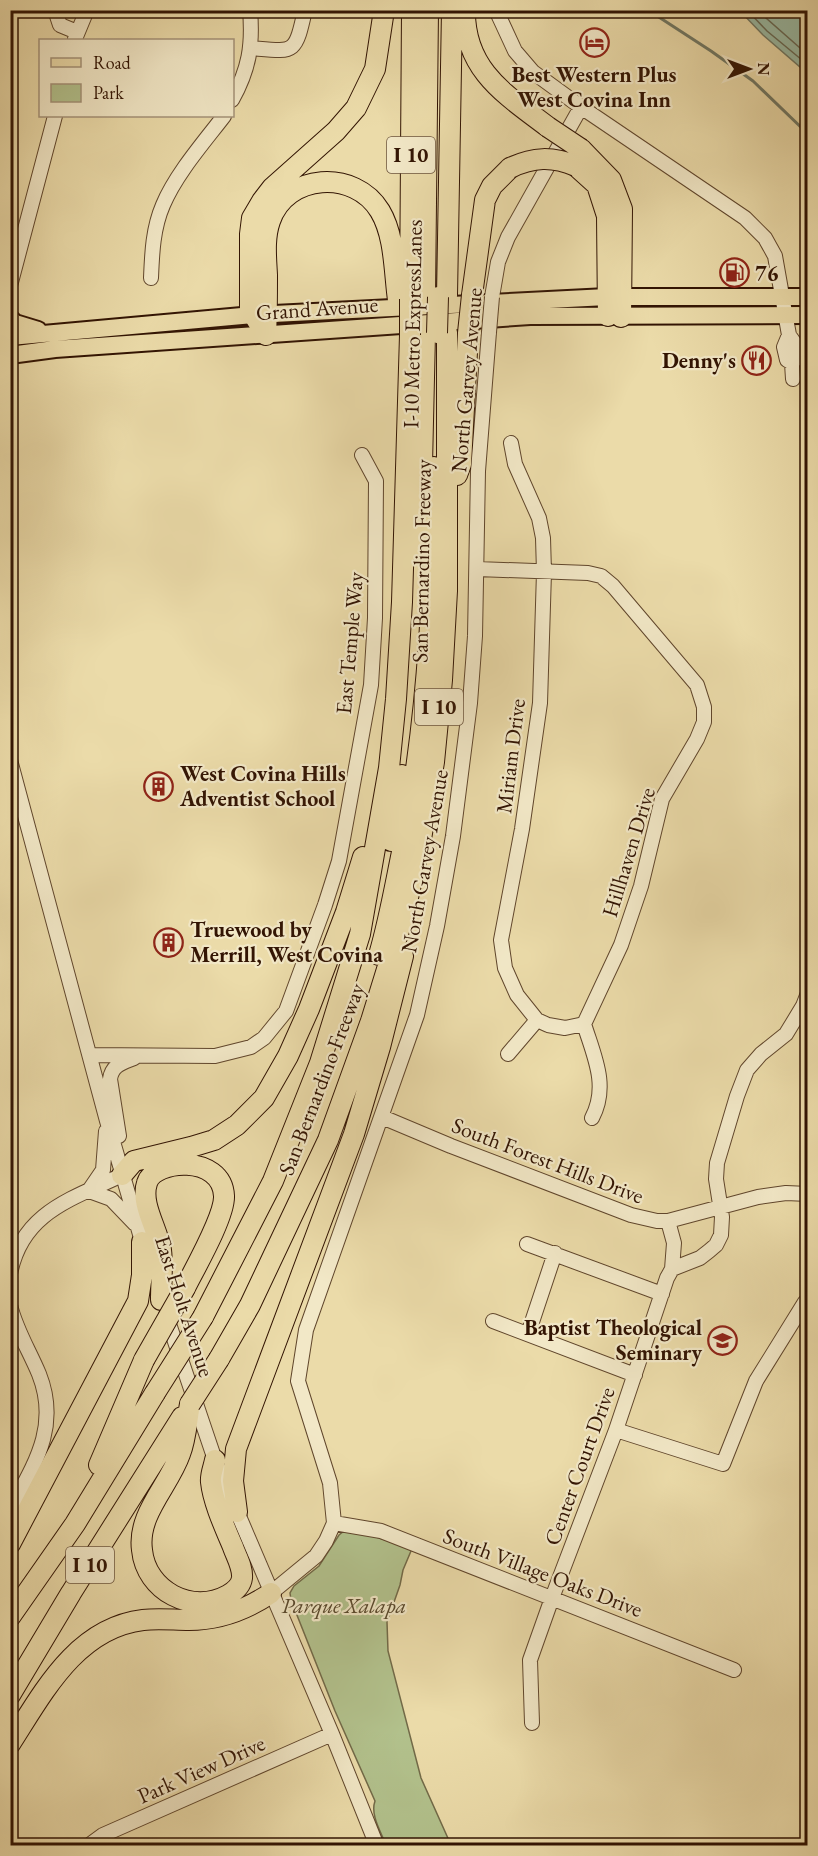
<svg xmlns="http://www.w3.org/2000/svg" width="818" height="1856" font-family="'EB Garamond',serif">
<style>
.green{fill:#b2c18c;stroke:#726a48;stroke-width:1.5}
.water{fill:#99bba5;stroke:#707864;stroke-width:1.5}
.lines{fill:none;stroke-linecap:round;stroke-linejoin:round}
.shore{stroke:#666854;stroke-width:1.5}
.stream{stroke:#707864;stroke-width:3}
.minor-casing{stroke:#60462c;stroke-width:16}
.major-casing{stroke:#321403;stroke-width:20}
.highway-casing{stroke:#321403;stroke-width:22}
.minor{stroke:#f2e8c7;stroke-width:14}
.major{stroke:#ebdba9;stroke-width:16}
.highway{stroke:#ebdba9;stroke-width:20}
.minor-bridge-casing{stroke:#60462c;stroke-width:16;stroke-linecap:butt}
.highway-bridge-casing{stroke:#321403;stroke-width:22;stroke-linecap:butt}
.minor-bridge{stroke:#f2e8c7;stroke-width:14}
.highway-bridge{stroke:#ebdba9;stroke-width:20}
.labels{text-anchor:middle;stroke-width:4.5;stroke-linejoin:round;paint-order:stroke}
.shield{fill:#f2e8c7;stroke:#6c543e;stroke-width:1.5}
.shield-label{font-size:21px;font-weight:bold;fill:#321403}
.poi-label{font-size:22px;font-weight:bold;fill:#321403;stroke:#f2e8c7;text-anchor:start}
.street-label{font-size:22px;fill:#321403;stroke:#f2e8c7}
.park-label{font-size:22px;font-style:italic;fill:#58482c;stroke:#f2e8c7}
</style>
<rect width="100%" height="100%" fill="#ebdba9"/>
<filter id="stains"><feTurbulence type="fractalNoise" baseFrequency=".00333" numOctaves="4"/><feColorMatrix values="0 0 0 0 .2 0 0 0 0 .09 0 0 0 0 .02 0 0 0 .5 -.17"/></filter>
<radialGradient id="worn" r=".72"><stop offset=".6" stop-color="#630" stop-opacity="0"/><stop offset="1" stop-color="#630" stop-opacity=".3"/></radialGradient>
<path class="green" d="M344,1531L364,1533L410,1548L411,1551L403,1570L400,1585L387,1622L388,1651L421,1778L451,1845H386C381,1832 370,1815 375,1801L335,1711L291,1600L290,1593L294,1586L319,1566L339,1535Z"/>
<path class="water" d="M740,11H807V73L763,35Z"/>
<g class="lines">
<path class="shore" d="M747,10L767,31L808,65
M757,10L808,55"/>
<path class="stream" d="M648,10L711,51L753,81L808,134"/>
<defs>
<path id="minor" d="M55,10L60,25L77,32
M496,10L515,51L533,72L581,107L745,218L765,238L775,256L789,335L796,345V359L792,363L793,379
M75,39L87,10
M251,48C295,52 295,55 305,10
M232,100C249,69 253,46 250,10
M151,278C152,253 153,228 163,205C176,174 204,142 224,116
M10,286L55,116
M492,297L498,262L508,237L581,107
M789,335L784,347L787,360L792,363
M511,443L515,464L539,518L543,538L544,572L540,703L522,829L501,940L505,968L517,995L537,1020L548,1025L565,1028L584,1024
M477,569L588,573L601,576L613,586L697,685L704,707V722L697,739L662,799L641,886L621,945L584,1024C594,1056 609,1086 592,1118
M10,760L107,1121L144,1248
M508,1054L537,1020
M90,1055L215,1056L251,1047L264,1038L286,1011L325,905L339,861L371,685L375,618L376,481L362,455
M382,1117L451,1146L631,1215L657,1221H668L758,1197L786,1193L808,1194
M119,1136L110,1079C112,1065 122,1063 134,1058
M90,1189L103,1170L106,1131
M89,1191L111,1199L135,1224
M668,1221L674,1243L672,1269
M527,1244L662,1294
M10,1274C22,1212 72,1199 122,1175
M10,1305C16,1330 29,1350 39,1374C60,1427 34,1465 10,1510
M166,1315L215,1460L332,1734L377,1846
M493,1321L635,1375
M528,1334L555,1253
M616,1430L723,1464L756,1381L805,1302
M334,1523L381,1531L734,1670
M271,1593L316,1556L326,1541L334,1523L330,1483L298,1381L306,1330L417,1015L437,926L453,836L470,703L475,636L478,471L489,332
M532,1723L530,1660L552,1598L616,1430L667,1278L672,1269L700,1258L709,1251L716,1245L721,1235L722,1217L716,1179L717,1163L737,1096L747,1070L761,1054L786,1034L803,1006L808,993
M88,1846L103,1835L332,1734"/>
<path id="major" d="M10,318L15,323L38,330
M10,337L253,315L607,297H808
M10,355L55,349L530,316L808,315"/>
<path id="highway" d="M465,10C464,70 506,95 548,127
M581,149L611,180L622,209L621,317
M576,166L597,185L607,216L608,316
M472,295L485,200L492,186L510,168
M447,296L452,10
M425,298L428,10
M410,299L412,10
M266,335L250,309V234L252,218L262,201L272,188L336,131L356,108L375,69L384,10
M266,335C267,315 267,295 267,275C266,257 264,238 270,221C286,173 355,169 380,211C395,236 394,271 398,300
M457,475L461,464L468,333
M420,552L425,334
M391,841L402,775
M379,955C389,921 395,886 402,852C427,726 435,596 434,467
M122,1175L134,1161L191,1147L214,1140L237,1125L264,1098L288,1056L309,1009L346,912L363,857
M161,1300C161,1284 163,1266 161,1250C158,1229 140,1204 147,1183C154,1159 222,1154 224,1196C225,1216 195,1268 185,1288
M203,1317L273,1181L320,1063L360,934L389,768L396,699L402,602L410,335
M219,1359L250,1305L328,1140L371,1021L405,911L421,839L434,762L442,680L447,591V332
M190,1404C187,1420 186,1439 180,1454C169,1486 137,1514 142,1550C146,1591 192,1615 228,1595C235,1591 241,1586 242,1578C243,1567 236,1556 233,1547C225,1528 213,1502 211,1482C210,1475 214,1466 215,1460
M99,1465L144,1360
M237,1512L233,1481L236,1449L354,1134L380,1047L403,956
M10,1544L138,1301L142,1275V1242
M10,1617L75,1524L155,1393
M10,1695L71,1593L182,1417
M10,1744C43,1693 76,1628 143,1620C158,1618 174,1620 189,1620C220,1620 246,1610 271,1593"/>
</defs>
<use href="#minor" class="minor-casing"/>
<use href="#major" class="major-casing"/>
<use href="#highway" class="highway-casing"/>
<use href="#minor" class="minor"/>
<use href="#major" class="major"/>
<use href="#highway" class="highway"/>
<defs>
<path id="minor-bridge" d="M489,332L492,297"/>
<path id="highway-bridge" d="M548,127L581,149
M510,168C533,157 552,156 576,166
M410,299V335
M437,333L438,297
M468,333L472,295
M144,1360L185,1288
M155,1393L203,1317
M190,1404L219,1359"/>
</defs>
<use href="#minor-bridge" class="minor-bridge-casing"/>
<use href="#highway-bridge" class="highway-bridge-casing"/>
<use href="#minor-bridge" class="minor-bridge"/>
<use href="#highway-bridge" class="highway-bridge"/>
</g>
<defs>
<symbol id="hotel-ring" viewBox="-11 -11 22 22"><circle r="9.5" fill="#f2e8c7" stroke="#8f2418" stroke-width="1.5"/><path d="M-6-4.5h1.5V1H6V5H4.5V3h-9V5H-6ZM-4 0a1.8 1.8 0 1 1 3.6 0ZM.5 0V-2.5h3Q6-2.5 6 0Z" fill="#8f2418"/></symbol>
<symbol id="fuel-ring" viewBox="-11 -11 22 22"><circle r="9.5" fill="#f2e8c7" stroke="#8f2418" stroke-width="1.5"/><path d="M-5.5-6h7V0h2V4h1.3V-2.5L3-4.5l.8-.8L6-3V5H2.5V1h-1V6h-7ZM-4.2-4.7v3.2H.2V-4.7Z" fill="#8f2418"/></symbol>
<symbol id="restaurant-ring" viewBox="-11 -11 22 22"><circle r="9.5" fill="#f2e8c7" stroke="#8f2418" stroke-width="1.5"/><path d="M-5-6h1v4h1v-4h1v4h1v-4h1v5L-1.5 .5V6h-2V.5L-5-1ZM5-6V6H3V1.5H1.5Q1.5-4 5-6Z" fill="#8f2418"/></symbol>
<symbol id="building-ring" viewBox="-11 -11 22 22"><circle r="9.5" fill="#f2e8c7" stroke="#8f2418" stroke-width="1.5"/><path d="M-4-6H4V6H1V3H-1V6H-4ZM-2.5-4.3h1.7v1.8h-1.7ZM.8-4.3h1.7v1.8H.8ZM-2.5-1h1.7V.8h-1.7ZM.8-1h1.7V.8H.8Z" fill="#8f2418"/></symbol>
<symbol id="school-ring" viewBox="-11 -11 22 22"><circle r="9.5" fill="#f2e8c7" stroke="#8f2418" stroke-width="1.5"/><path d="M0-5L7-2L0 1L-7-2ZM-4 1L0 2.5L4 1V4Q0 6-4 4Z" fill="#8f2418"/></symbol>
</defs>
<g fill-rule="evenodd">
<use href="#hotel-ring" x="578" y="26" width="33" height="33"/>
<use href="#fuel-ring" x="718" y="256" width="33" height="33"/>
<use href="#restaurant-ring" x="740" y="344" width="33" height="33"/>
<use href="#building-ring" x="142" y="770" width="33" height="33"/>
<use href="#building-ring" x="152" y="926" width="33" height="33"/>
<use href="#school-ring" x="706" y="1324" width="33" height="33"/>
</g>
<g class="labels">
<g class="shield">
<rect x="387" y="137" width="48" height="36" rx="4.5"/>
<rect x="415" y="689" width="48" height="36" rx="4.5"/>
<rect x="66" y="1547" width="48" height="36" rx="4.5"/>
</g>
<g class="shield-label">
<text x="411" y="162">I 10</text>
<text x="439" y="714">I 10</text>
<text x="90" y="1572">I 10</text>
</g>
<g class="poi-label">
<text x="594" y="82" text-anchor="middle">Best Western Plus<tspan x="594" dy="25">West Covina Inn</tspan></text>
<text x="755" y="281">76</text>
<text x="736" y="368" text-anchor="end">Denny's</text>
<text x="180" y="781">West Covina Hills<tspan x="180" dy="25">Adventist School</tspan></text>
<text x="190" y="937">Truewood by<tspan x="190" dy="25">Merrill, West Covina</tspan></text>
<text x="702" y="1335" text-anchor="end">Baptist Theological<tspan x="702" dy="25">Seminary</tspan></text>
</g>
<g class="street-label">
<text transform="translate(317 308) rotate(-4)" y="8">Grand Avenue</text>
<text transform="translate(412 324) rotate(-89)" y="8">I-10 Metro ExpressLanes</text>
<text transform="translate(466 380) rotate(-85)" y="8">North Garvey Avenue</text>
<text transform="translate(421 561) rotate(-89)" y="8">San Bernardino Freeway</text>
<text transform="translate(349 643) rotate(-85)" y="8">East Temple Way</text>
<text transform="translate(510 756) rotate(-83)" y="8">Miriam Drive</text>
<text transform="translate(628 852) rotate(-73)" y="8">Hillhaven Drive</text>
<text transform="translate(424 861) rotate(-80)" y="8">North Garvey Avenue</text>
<text transform="translate(321 1079) rotate(-69)" y="8">San Bernardino Freeway</text>
<text transform="translate(548 1160) rotate(21)" y="8">South Forest Hills Drive</text>
<text transform="translate(185 1306) rotate(72)" y="8">East Holt Avenue</text>
<text transform="translate(579 1466) rotate(-70)" y="8">Center Court Drive</text>
<text transform="translate(543 1572) rotate(21)" y="8">South Village Oaks Drive</text>
<text transform="translate(201 1769) rotate(-24)" y="8">Park View Drive</text>
</g>
<g class="park-label">
<text x="344" y="1613">Parque Xalapa</text>
</g>
</g>
<rect width="818" height="1856" fill="none" stroke="#ebdba9" stroke-width="36"/>
<rect x="12" y="12" width="794" height="1832" fill="none" stroke="#321403" stroke-width="3"/>
<rect x="18" y="18" width="782" height="1820" fill="none" stroke="#321403" stroke-width="1.5"/>
<rect x="39" y="39" width="195" height="78" fill="#f2e8c7" stroke="#a59379" stroke-width="1.5"/>
<rect x="51" y="58" width="30" height="9" fill="#ebdba9" stroke="#a59379" stroke-width="1.5"/>
<text x="93" y="69" font-size="18" fill="#321403">Road</text>
<rect x="51" y="84" width="30" height="18" fill="#b2c18c" stroke="#a59379" stroke-width="1.5"/>
<text x="93" y="99" font-size="18" fill="#321403">Park</text>
<g transform="translate(749 69) rotate(90)" stroke="#f2e8c7" stroke-width="4.5" paint-order="stroke">
<path d="M0-4.5L10 22L0 15L-10 22Z" fill="#321403"/>
<text y="-9" font-size="16" font-weight="bold" text-anchor="middle" fill="#321403">N</text>
</g>
<rect width="100%" height="100%" filter="url(#stains)"/>
<rect width="100%" height="100%" fill="url(#worn)"/>
</svg>
